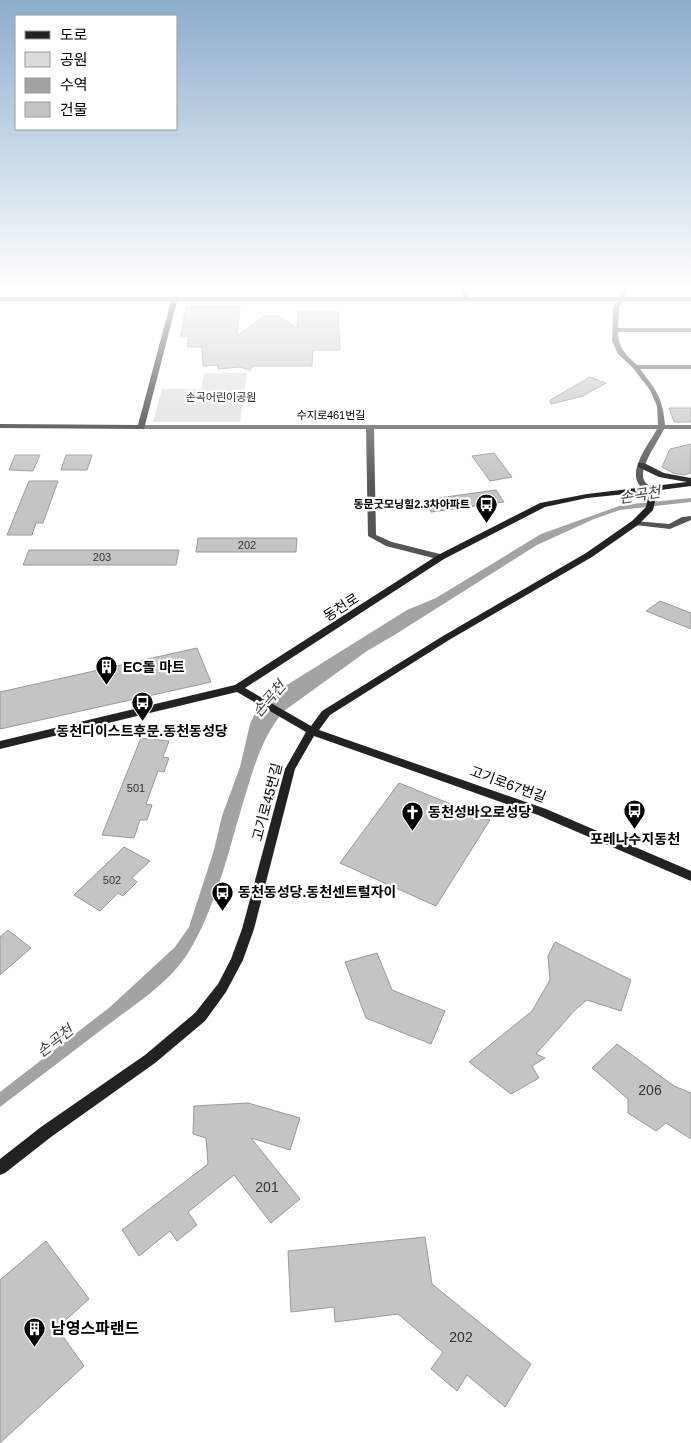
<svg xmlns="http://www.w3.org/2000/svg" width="691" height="1443" font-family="Helvetica,'Noto Sans KR',sans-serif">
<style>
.green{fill:#dcdcdc}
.water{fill:#a3a3a3}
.building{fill:#c4c4c4;stroke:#999}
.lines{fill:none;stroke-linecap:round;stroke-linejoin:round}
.street{fill:#555;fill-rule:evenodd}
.secondary{fill:#222;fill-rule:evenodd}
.labels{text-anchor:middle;stroke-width:4.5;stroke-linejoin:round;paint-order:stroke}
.far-park-label{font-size:11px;fill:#333;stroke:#fff}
.far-street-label{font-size:11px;fill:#000;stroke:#fff}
.far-poi-label{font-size:11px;font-weight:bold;fill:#000;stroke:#fff;text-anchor:end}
.number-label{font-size:11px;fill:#313131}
.street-label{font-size:14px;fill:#000;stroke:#fff}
.poi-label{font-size:14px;font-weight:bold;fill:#000;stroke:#fff;text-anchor:start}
.near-number-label{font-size:14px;fill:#313131}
.water-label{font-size:15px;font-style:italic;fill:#444;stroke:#fff}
.near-poi-label{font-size:16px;font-weight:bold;fill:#000;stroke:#fff;text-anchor:start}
</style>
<rect width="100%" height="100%" fill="#fff"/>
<path class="green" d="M204,373H247L240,422H153L162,389H201Z"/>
<path class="water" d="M691,498V502L620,510L594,519L537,545L396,634L367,651L284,711C264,734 255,763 246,793C230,844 217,907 188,953C169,983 137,1003 109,1024C73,1052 36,1079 0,1107V1092L110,1007L175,947L189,927L214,850L222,816L240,767L250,724L257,709L266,698L407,610L436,598L541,534L622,505Z"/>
<path class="building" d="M186,307H240L237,336L264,316H278L297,328L298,312H338L340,350H313L312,366H253L250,370L240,367L218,369V365L203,366L202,347H187L189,336H181Z
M590,377L606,383L583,396L551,404L550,400Z
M669,408H691V422H674Z
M691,444V473L684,475L673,473L662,467L670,449Z
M494,453L512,477L490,481L472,456Z
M15,455H40L33,471L9,470Z
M66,455H92L87,470H61Z
M29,481H58L43,523H36L32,535H7Z
M496,490L504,502L431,512L424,500Z
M198,538H297L296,552H196Z
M29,550H179L176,565H23Z
M660,601L691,613V629L646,611Z
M197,648L211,682L0,729V692Z
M141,738L169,741L163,757L169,758L164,772L158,771L146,804L152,805L147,820H140L134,838L102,835Z
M399,783L490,820L436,906L340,863Z
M124,847L150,861L132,878L137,882L123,896L118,893L100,911L74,895Z
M8,930L31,948L0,975V937Z
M555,942L631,980L621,1011L587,1000L575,1010L536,1054L545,1058L532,1066L539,1078L511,1094L469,1062L532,1011L550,980L548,956Z
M377,953L392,990L445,1011L431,1044L366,1018L345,962Z
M617,1044L674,1086L691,1093V1139L666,1123L656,1131L628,1113V1099L592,1068Z
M248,1103L300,1118L290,1150L251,1138L300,1199L271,1223L234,1175L188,1212L197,1225L177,1241L170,1231L139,1256L122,1230L208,1164L206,1138L193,1134L194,1106Z
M425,1237L432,1284L531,1364L505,1407L467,1375L457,1391L431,1369L443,1352L398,1314L335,1322L334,1307L291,1312L288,1251Z
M46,1241L89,1299L57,1328L84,1366L0,1443V1280Z"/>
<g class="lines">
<path class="street" d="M621,286H627L625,299L619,307L618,328H691V332H618C618,348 626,355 637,365H691V369H640C656,390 663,398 665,425H691V429H664C659,440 638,469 644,480C645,483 650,486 652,489L648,491C620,479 648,446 657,429H374L376,535L392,542L444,555V559L441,560L386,546L368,536L366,429H141L137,427L141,425H658L657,406L650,390L633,368L618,354L612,341L613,307L619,299Z
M691,516V520L670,529L635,525L631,523L635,521L669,524L682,517Z"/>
<path class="secondary" d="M461,286H467L469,297H691V301H177L144,429L0,428V424L138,425L171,301H0V297H463Z
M638,463H644L664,473L691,478V486L653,491L656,497L653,510L638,525L592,557L449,640L330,715L319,730L546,809L691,871V881L538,815L314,736L295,769L254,929L243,960L226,992L205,1021L155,1063L51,1137L5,1173L0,1175V1159L41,1127L145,1055L195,1013L218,984L231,959L242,929L285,769L306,732L237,692L0,749V741L235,685L438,555L540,503L587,494L687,482L659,477L638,467ZM645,492L648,497L646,507L632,521L586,553L443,636L322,711L311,726L245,688L444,559L545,507L587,498Z"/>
</g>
<linearGradient id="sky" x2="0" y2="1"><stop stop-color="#8cadcc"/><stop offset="0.59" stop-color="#fff"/><stop offset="1" stop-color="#fff" stop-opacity="0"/></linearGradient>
<rect width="691" height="488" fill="url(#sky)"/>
<defs>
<symbol id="bus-pin" viewBox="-11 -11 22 30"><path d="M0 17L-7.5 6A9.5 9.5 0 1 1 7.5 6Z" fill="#000" stroke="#fff"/><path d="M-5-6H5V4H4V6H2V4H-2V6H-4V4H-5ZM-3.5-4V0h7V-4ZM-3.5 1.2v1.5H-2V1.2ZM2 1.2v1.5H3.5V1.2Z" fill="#fff"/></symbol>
<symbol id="building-pin" viewBox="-11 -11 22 30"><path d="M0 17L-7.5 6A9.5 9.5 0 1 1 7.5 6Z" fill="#000" stroke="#fff"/><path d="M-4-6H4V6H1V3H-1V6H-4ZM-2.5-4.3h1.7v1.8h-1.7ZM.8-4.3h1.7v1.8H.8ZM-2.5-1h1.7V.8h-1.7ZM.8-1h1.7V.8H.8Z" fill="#fff"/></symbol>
<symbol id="church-pin" viewBox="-11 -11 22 30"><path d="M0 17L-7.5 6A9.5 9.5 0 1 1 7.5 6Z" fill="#000" stroke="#fff"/><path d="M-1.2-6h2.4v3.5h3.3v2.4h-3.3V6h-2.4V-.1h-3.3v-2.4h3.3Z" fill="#fff"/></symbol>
</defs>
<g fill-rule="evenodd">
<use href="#bus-pin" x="474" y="492" width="25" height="34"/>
<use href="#building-pin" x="94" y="654" width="25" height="34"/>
<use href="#bus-pin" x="130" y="690" width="25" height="34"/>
<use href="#bus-pin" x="622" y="798" width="25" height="34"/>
<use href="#church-pin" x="400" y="800" width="25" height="34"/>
<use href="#bus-pin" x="210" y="880" width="25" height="34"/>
<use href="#building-pin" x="22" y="1316" width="25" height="34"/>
</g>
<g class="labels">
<g class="far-park-label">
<text x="221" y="401">손곡어린이공원</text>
</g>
<g class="far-street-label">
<text x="331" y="419">수지로461번길</text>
</g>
<g class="far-poi-label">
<text x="470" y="508">동문굿모닝힐2.3차아파트</text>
</g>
<g class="number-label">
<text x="247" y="549">202</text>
<text x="102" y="561">203</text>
<text x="136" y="792">501</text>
<text x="112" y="884">502</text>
</g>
<g class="street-label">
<text transform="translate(341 607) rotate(-33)" y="5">동천로</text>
<text transform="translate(508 784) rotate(20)" y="5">고기로67번길</text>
<text transform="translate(267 802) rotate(-75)" y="5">고기로45번길</text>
</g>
<g class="poi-label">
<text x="123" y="672">EC돌 마트</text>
<text x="142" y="736" text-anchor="middle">동천디이스트후문.동천동성당</text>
<text x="428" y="817">동천성바오로성당</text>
<text x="635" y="844" text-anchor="middle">포레나수지동천</text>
<text x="238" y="897">동천동성당.동천센트럴자이</text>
</g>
<g class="near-number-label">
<text x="650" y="1095">206</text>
<text x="267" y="1192">201</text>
<text x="461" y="1342">202</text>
</g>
<g class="water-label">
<text transform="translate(640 495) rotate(-9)" y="5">손곡천</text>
<text transform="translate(269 699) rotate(-49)" y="5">손곡천</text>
<text transform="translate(55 1041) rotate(-38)" y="5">손곡천</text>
</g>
<g class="near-poi-label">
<text x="51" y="1334">남영스파랜드</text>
</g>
</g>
<rect x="15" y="15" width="162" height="115" fill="#ffffff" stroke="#999999"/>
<rect x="25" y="31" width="25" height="8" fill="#222222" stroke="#999999"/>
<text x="60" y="40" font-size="15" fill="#000000">도로</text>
<rect x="25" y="52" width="25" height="15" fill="#dcdcdc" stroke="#999999"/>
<text x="60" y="65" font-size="15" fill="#000000">공원</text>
<rect x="25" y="78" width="25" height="15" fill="#a3a3a3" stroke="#999999"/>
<text x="60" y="90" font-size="15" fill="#000000">수역</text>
<rect x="25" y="102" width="25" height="15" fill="#c4c4c4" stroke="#999999"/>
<text x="60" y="115" font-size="15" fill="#000000">건물</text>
</svg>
